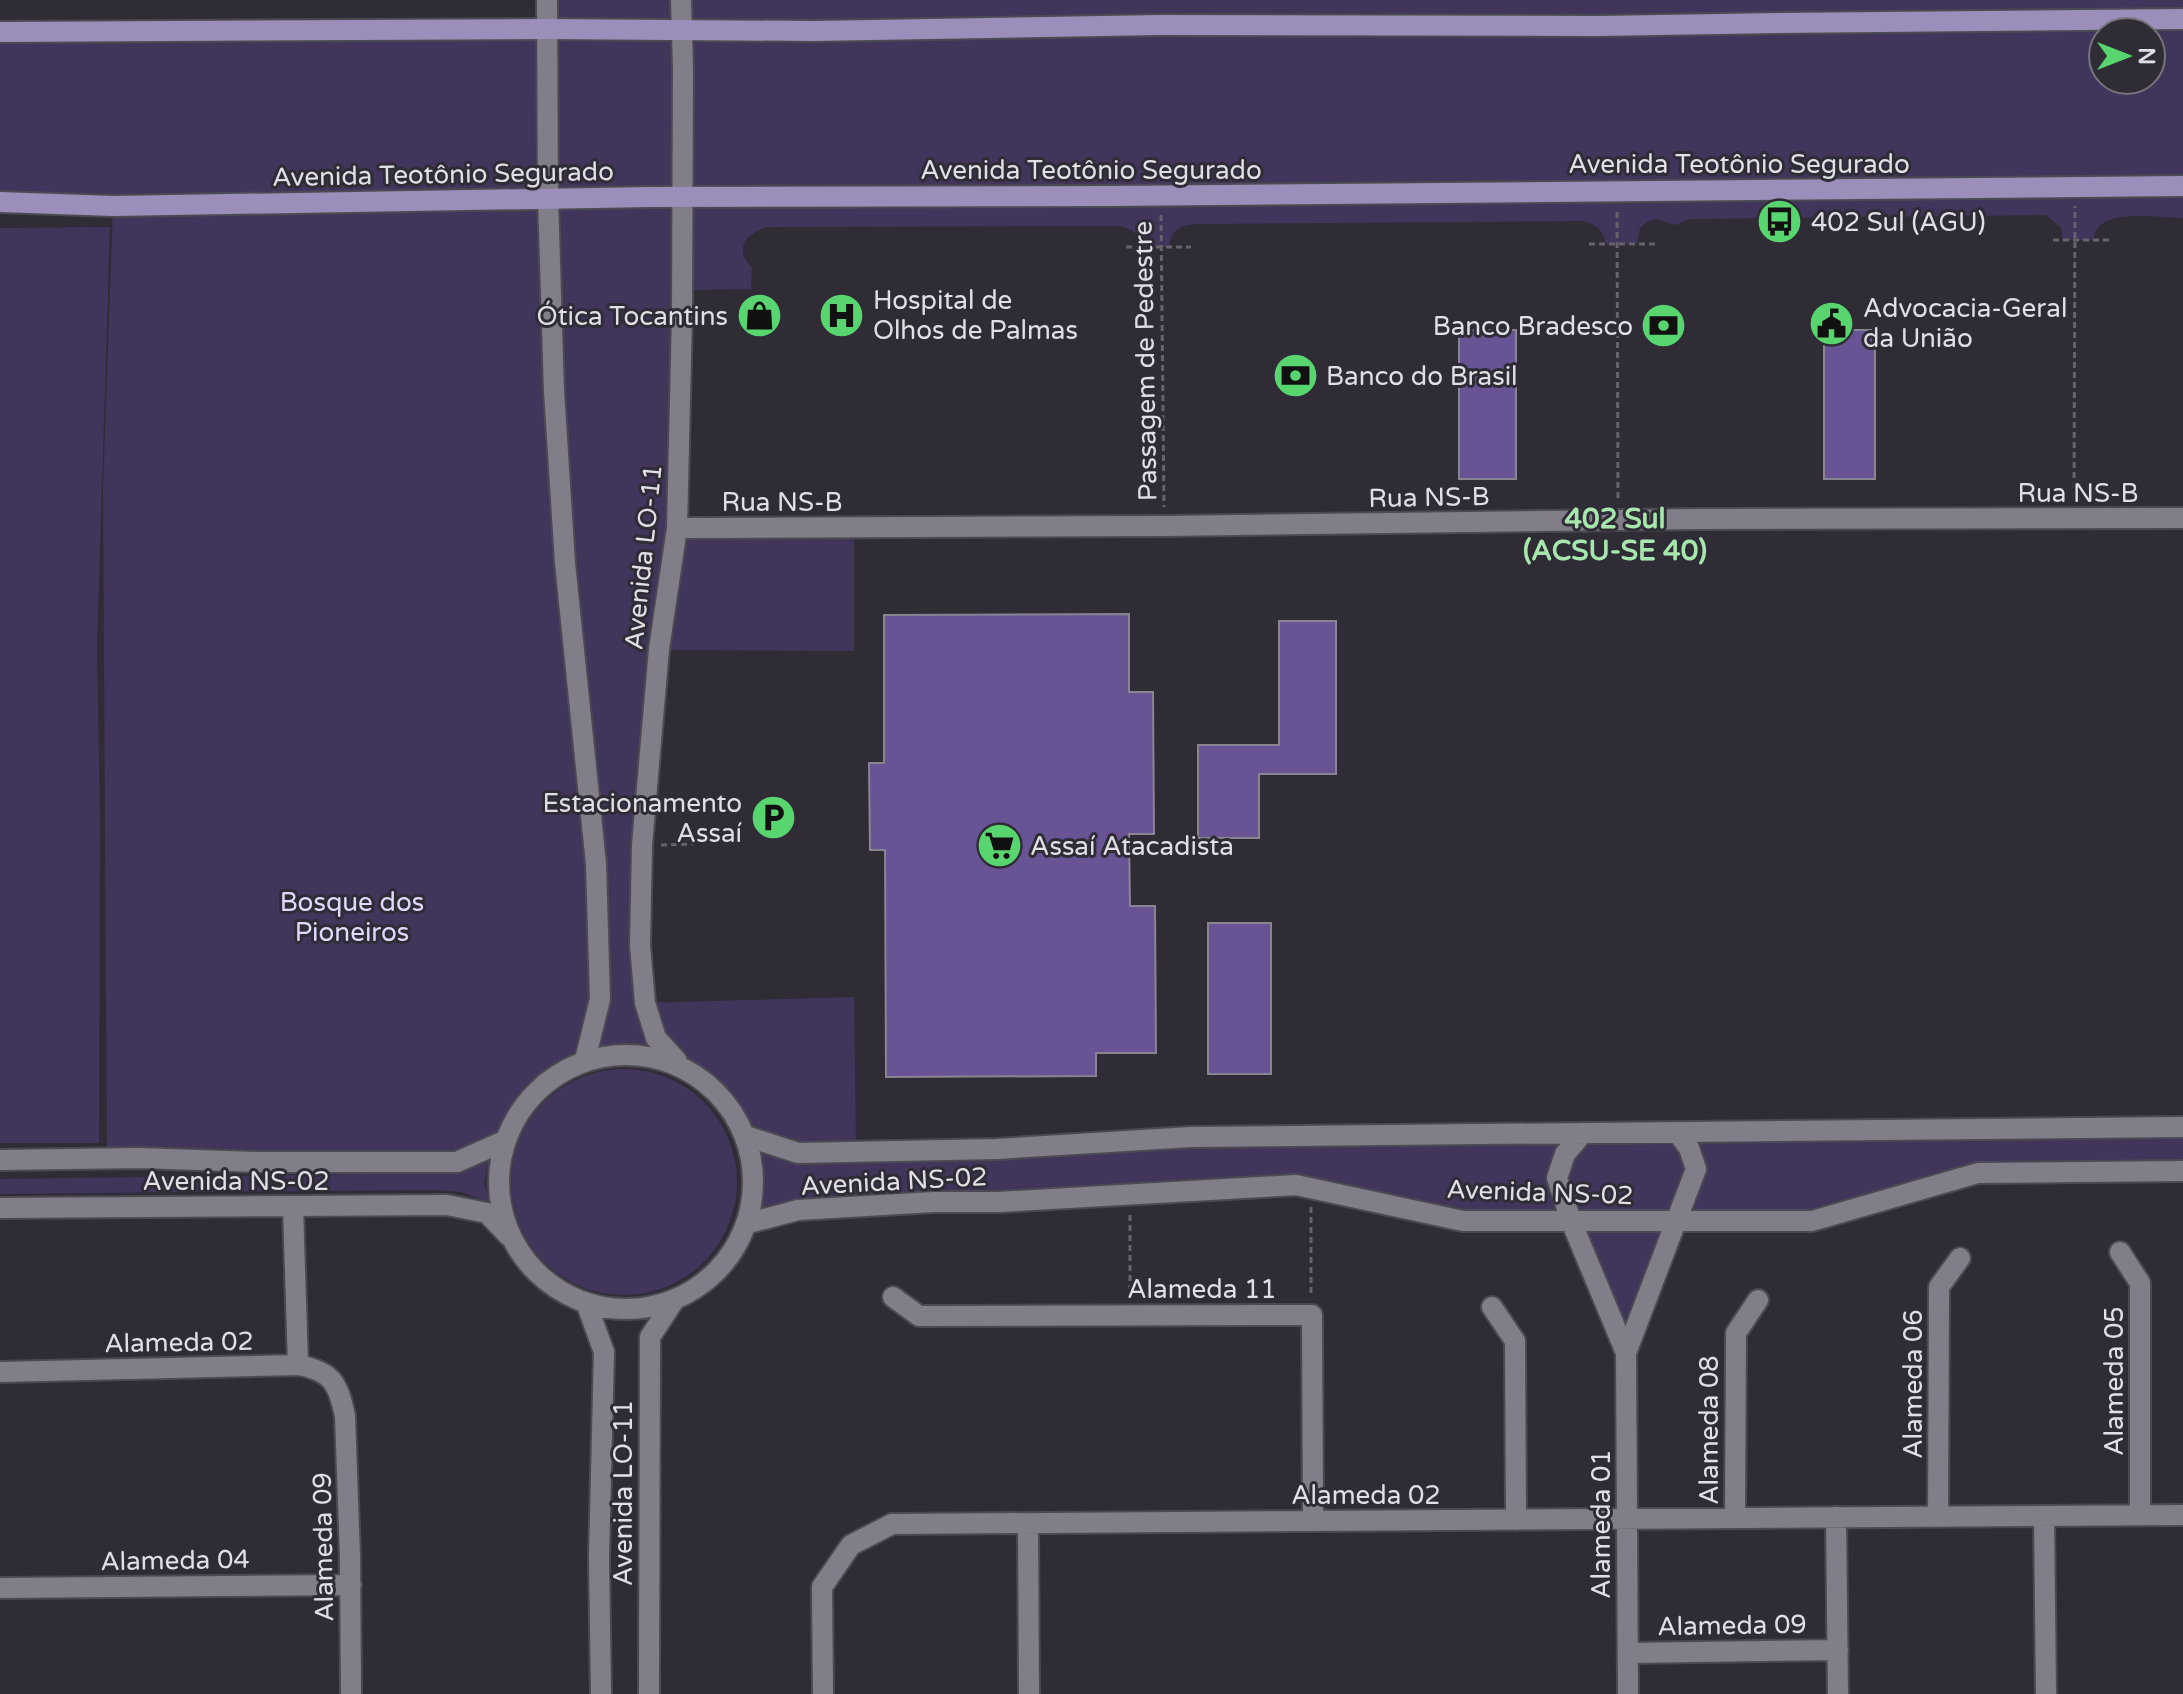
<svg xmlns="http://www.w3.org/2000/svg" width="2183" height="1694" font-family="'Varela Round',sans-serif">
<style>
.green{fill:#41355b;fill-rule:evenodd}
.building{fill:#685395;stroke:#888590;stroke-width:2}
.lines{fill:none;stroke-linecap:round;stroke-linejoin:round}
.minor-casing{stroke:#4b4a51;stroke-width:24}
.major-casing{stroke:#4b4a51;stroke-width:24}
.path{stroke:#66636c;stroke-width:3;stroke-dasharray:6 4;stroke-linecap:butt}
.minor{stroke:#817e89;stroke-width:20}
.major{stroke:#9b8eba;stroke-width:20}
.labels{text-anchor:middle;stroke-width:6;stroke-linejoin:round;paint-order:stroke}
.street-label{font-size:26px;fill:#e0dfe5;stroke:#2f2c36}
.poi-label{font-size:26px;fill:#e0dfe5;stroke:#2f2c36;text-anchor:start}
.park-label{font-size:26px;fill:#e2d8ff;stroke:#2f2c36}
.neighbourhood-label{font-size:28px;font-weight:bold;fill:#a7e6ad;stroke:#2f2c36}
</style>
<rect width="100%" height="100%" fill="#2f2c36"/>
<path class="green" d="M547,0H2183V218C2162,218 2118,211 2102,224C2096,228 2095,233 2094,240H2063L2061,228L2046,215L1690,219L1675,225L1656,219L1647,222L1640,228L1637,244H1606C1602,229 1597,224 1582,221L1196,224C1179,226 1172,229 1169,247H1141C1139,233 1134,230 1120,226L767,227C746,233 733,250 752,268L751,289L682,290L677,528H854V651L662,650L642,845L646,1003L854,997L856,1150L2183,1127V1171L1978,1173L1812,1221H1676L1626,1353L1571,1221H1463L1296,1185L749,1223L751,1146L749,1137L715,1092L676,1061L624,1056L585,1060L545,1085L502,1142L457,1162L107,1158L103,490L113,206H0V32L546,29ZM1205,26L1584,27L1393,37ZM2103,32H2151V80H2103Z
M110,227L97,647L100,819L99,1143H0V228Z
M511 1182a113 113 0 1 1 226 0a113 113 0 1 1-226 0Z
M490,1154L484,1183L491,1203L461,1192L431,1190L0,1194V1179L434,1173L463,1168Z"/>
<path class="building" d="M1459,330H1516V479H1459Z
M1824,330H1875V479H1824Z
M1129,614V692H1153L1154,834H1129L1130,906H1155L1156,1053H1096V1076L886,1077L885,850H870L869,763H884V615Z
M1279,621H1336V774H1259V838H1198V745H1279Z
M1208,923H1271V1074H1208Z"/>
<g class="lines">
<defs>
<path id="minor" d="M547,0L548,198L554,391L565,563L596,864L600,999L585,1060
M677,528L1165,526L1699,519L2183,518
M499 1182a127 127 0 1 1 254 0a127 127 0 1 1-254 0Z
M677,1061L656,1038L645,1003L640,945L642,845L659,649L677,528L682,315L683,69L681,0
M1583,1133L1565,1154L1557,1178L1571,1221L1626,1353
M749,1137L798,1153L997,1149L1191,1137L2183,1127
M0,1160L138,1158L259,1162H457L502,1142
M293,1207L298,1365
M0,1208L447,1205L487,1213L509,1236
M749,1223L798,1210L934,1202H998L1296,1185L1463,1221H1812L1978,1173L2183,1171
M2120,1252L2140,1283V1515
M893,1297L919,1316L1312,1315L1313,1521
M1492,1307L1515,1341L1516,1520
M588,1308L604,1352L599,1558L601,1694
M0,1372L298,1365C332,1371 338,1383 345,1416L350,1557L351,1694
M2044,1516L2046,1694
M1836,1517L1838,1694
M1938,1517L1939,1287L1960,1258
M1735,1518L1736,1333L1758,1300
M1028,1523L1029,1694
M0,1588L351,1585
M1628,1653L1838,1650
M649,1694L650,1337L675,1299
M823,1694L822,1587L851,1545L892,1524L2183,1515
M1628,1694L1626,1353L1696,1169L1689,1148L1677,1132"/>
<path id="major" d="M0,32L547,29L814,31L1159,25L1599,26L1779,23L2183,19
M0,202L113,206L650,197L1112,196L2183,186"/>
</defs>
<use href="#minor" class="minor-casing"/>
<use href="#major" class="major-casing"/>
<path class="path" d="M1617,212L1618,500
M1161,215L1164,507
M2053,240H2109
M1589,244H1655
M1126,247H1191
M2074,498L2075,206
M661,845L693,844
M1311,1207V1295
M1130,1215V1296"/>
<use href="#minor" class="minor"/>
<use href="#major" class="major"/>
</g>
<defs>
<symbol id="bus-disc" viewBox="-11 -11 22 22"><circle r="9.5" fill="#59d56f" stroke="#2f2c36"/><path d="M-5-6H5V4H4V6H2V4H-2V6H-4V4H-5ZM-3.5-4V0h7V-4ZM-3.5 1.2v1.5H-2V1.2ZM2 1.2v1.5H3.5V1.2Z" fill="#111"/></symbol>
<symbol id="hospital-disc" viewBox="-11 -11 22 22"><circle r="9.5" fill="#59d56f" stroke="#2f2c36"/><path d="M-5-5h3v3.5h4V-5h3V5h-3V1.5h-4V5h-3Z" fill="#111"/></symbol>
<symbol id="shop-disc" viewBox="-11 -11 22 22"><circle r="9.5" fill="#59d56f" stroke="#2f2c36"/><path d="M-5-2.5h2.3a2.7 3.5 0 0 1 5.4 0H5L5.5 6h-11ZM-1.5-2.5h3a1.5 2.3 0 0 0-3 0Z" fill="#111"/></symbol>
<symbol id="civic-disc" viewBox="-11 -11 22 22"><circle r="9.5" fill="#59d56f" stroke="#2f2c36"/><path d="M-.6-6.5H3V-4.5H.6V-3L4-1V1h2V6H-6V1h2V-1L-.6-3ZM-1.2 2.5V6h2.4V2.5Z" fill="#111"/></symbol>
<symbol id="bank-disc" viewBox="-11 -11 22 22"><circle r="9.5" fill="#59d56f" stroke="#2f2c36"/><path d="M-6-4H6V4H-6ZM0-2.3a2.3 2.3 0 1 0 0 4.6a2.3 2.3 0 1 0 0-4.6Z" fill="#111"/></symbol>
<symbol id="parking-disc" viewBox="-11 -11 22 22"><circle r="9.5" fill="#59d56f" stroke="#2f2c36"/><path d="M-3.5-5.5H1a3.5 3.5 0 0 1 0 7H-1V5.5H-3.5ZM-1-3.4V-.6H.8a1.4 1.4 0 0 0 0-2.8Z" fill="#111"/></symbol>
<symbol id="supermarket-disc" viewBox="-11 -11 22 22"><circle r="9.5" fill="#59d56f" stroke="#2f2c36"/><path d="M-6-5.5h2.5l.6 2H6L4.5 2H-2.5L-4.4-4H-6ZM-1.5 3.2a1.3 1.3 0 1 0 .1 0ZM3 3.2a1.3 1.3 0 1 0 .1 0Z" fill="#111"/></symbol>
</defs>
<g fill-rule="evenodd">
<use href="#bus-disc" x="1754" y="196" width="51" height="51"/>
<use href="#hospital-disc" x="816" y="290" width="51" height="51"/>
<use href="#shop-disc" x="734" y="290" width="51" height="51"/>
<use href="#civic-disc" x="1806" y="298" width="51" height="51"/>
<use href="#bank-disc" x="1638" y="300" width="51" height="51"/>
<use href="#bank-disc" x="1270" y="350" width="51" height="51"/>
<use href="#parking-disc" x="748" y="792" width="51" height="51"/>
<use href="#supermarket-disc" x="974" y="820" width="51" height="51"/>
</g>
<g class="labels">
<g class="street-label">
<text x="1739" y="173">Avenida Teotônio Segurado</text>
<text x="1091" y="179">Avenida Teotônio Segurado</text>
<text transform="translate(443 174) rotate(-1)" y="9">Avenida Teotônio Segurado</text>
<text transform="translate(1145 361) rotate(-91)" y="9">Passagem de Pedestre</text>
<text x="2078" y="502">Rua NS-B</text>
<text transform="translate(1429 497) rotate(-1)" y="9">Rua NS-B</text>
<text x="782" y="511">Rua NS-B</text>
<text transform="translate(643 557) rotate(-84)" y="9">Avenida LO-11</text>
<text x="236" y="1190">Avenida NS-02</text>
<text transform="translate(894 1181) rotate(-3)" y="9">Avenida NS-02</text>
<text transform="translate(1540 1192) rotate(2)" y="9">Avenida NS-02</text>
<text x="1202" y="1298">Alameda 11</text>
<text transform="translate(179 1342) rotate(-1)" y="9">Alameda 02</text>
<text transform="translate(2114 1381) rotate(-90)" y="9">Alameda 05</text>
<text transform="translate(1913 1384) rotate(-90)" y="9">Alameda 06</text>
<text transform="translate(1709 1430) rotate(-90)" y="9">Alameda 08</text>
<text transform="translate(623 1493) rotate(-90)" y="9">Avenida LO-11</text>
<text x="1366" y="1504">Alameda 02</text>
<text transform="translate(1601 1524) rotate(-90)" y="9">Alameda 01</text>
<text transform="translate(323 1547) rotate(-91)" y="9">Alameda 09</text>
<text transform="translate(175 1560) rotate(-1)" y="9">Alameda 04</text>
<text transform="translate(1732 1625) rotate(-1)" y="9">Alameda 09</text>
</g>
<g class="poi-label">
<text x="1811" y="231">402 Sul (AGU)</text>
<text x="873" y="309">Hospital de<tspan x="873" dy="30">Olhos de Palmas</tspan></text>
<text x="1863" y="317">Advocacia-Geral<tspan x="1863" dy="30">da União</tspan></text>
<text x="728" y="325" text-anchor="end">Ótica Tocantins</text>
<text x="1633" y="335" text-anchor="end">Banco Bradesco</text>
<text x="1326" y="385">Banco do Brasil</text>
<text x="742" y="812" text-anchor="end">Estacionamento<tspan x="742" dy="30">Assaí</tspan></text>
<text x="1030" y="855">Assaí Atacadista</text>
</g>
<g class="park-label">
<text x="352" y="911">Bosque dos<tspan x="352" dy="30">Pioneiros</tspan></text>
</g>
<g class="neighbourhood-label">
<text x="1615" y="528">402 Sul<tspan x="1615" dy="32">(ACSU-SE 40)</tspan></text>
</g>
</g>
<g transform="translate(2127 56) rotate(90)"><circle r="38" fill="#2f2c36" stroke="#76747c" stroke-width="2"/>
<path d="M0-6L14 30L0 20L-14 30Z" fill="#59d56f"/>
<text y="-12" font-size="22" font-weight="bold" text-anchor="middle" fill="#e0dfe5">N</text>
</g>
</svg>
